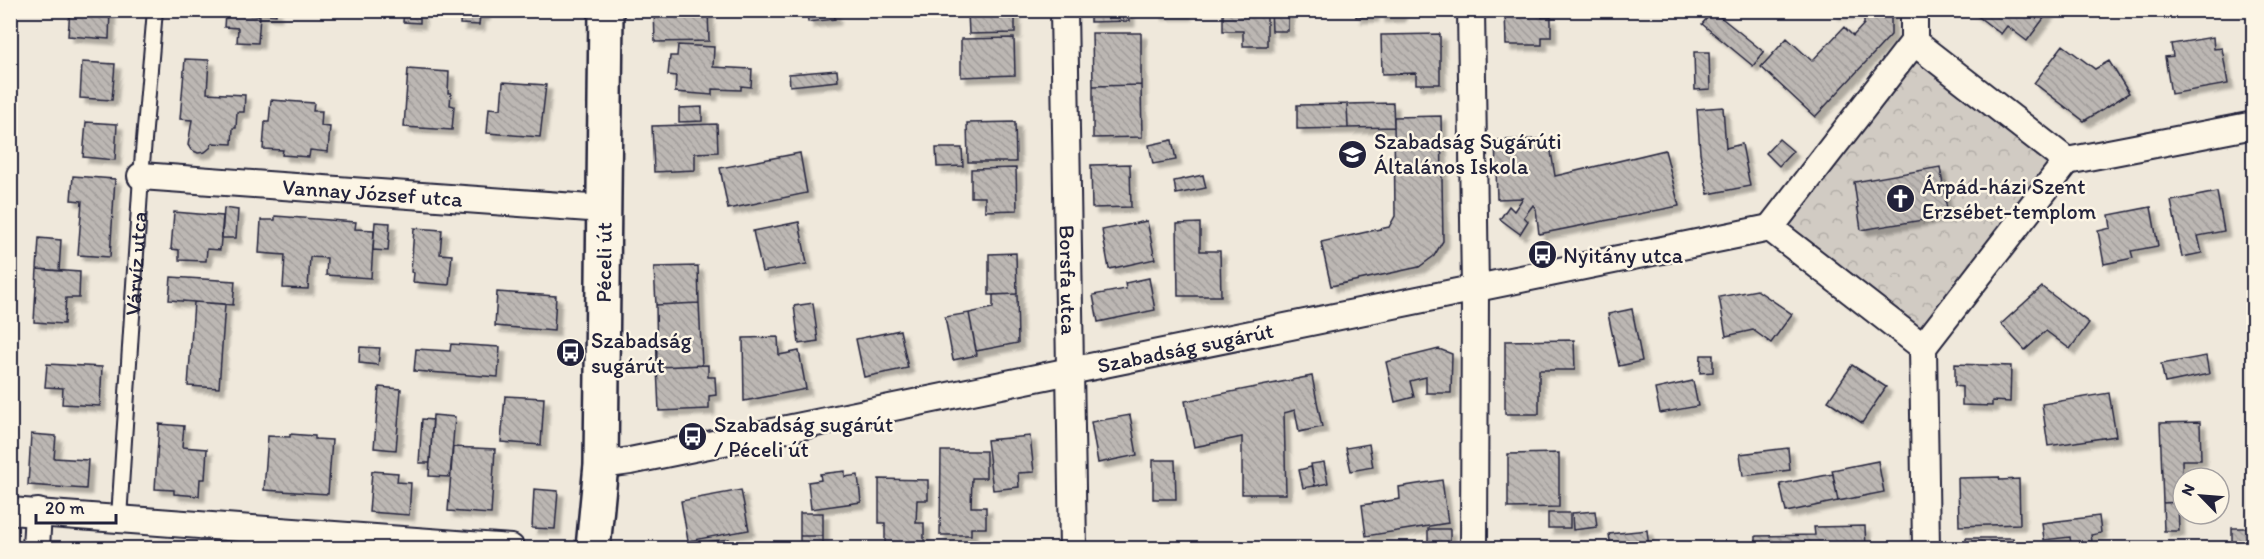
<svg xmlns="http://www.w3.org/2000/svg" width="2264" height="559" font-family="Itim,sans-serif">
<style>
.park{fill:url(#park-crowns);stroke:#7a767f;stroke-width:1.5}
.building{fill:url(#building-back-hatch);stroke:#22223b;stroke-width:1.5;filter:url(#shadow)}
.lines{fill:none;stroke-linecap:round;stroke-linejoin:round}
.service-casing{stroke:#22223b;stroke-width:18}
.minor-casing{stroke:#22223b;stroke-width:30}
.secondary-casing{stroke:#22223b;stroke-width:38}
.service{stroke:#fcf5e5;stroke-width:14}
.minor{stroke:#fcf5e5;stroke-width:26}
.secondary{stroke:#fcf5e5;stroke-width:33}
.labels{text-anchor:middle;stroke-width:5;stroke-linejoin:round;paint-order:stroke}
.poi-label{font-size:22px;fill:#22223b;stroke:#fcf5e5;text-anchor:start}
.street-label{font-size:22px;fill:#22223b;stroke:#fcf5e5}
</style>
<defs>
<pattern id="park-crowns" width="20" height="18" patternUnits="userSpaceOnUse" patternTransform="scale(1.5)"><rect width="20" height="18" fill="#d1cbc3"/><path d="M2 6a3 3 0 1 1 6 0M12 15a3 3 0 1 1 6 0" fill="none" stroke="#b3aea8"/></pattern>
<pattern id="building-back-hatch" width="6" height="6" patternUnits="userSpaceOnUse" patternTransform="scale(1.5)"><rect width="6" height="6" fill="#bcb7b3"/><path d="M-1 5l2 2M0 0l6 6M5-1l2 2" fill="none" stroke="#a19d9b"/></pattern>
<filter id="shadow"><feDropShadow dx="5.5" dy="5.5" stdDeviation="1.5" flood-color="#0004"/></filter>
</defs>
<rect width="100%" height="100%" fill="#efe8db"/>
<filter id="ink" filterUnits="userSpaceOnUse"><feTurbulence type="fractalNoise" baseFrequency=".0167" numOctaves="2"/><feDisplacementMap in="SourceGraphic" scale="12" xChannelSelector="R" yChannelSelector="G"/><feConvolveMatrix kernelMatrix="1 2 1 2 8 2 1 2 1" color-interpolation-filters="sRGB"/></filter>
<g filter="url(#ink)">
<path class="park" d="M1914,42L2067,161L1923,347L1770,228Z"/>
<path class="building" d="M70,10H110L109,39L68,36Z
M237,10H276V15L237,12Z
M404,10H420V23L403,22Z
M461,10H484V15H480L479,25L460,24Z
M654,10H708L709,41L655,42Z
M807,10H834L835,19L808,22Z
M992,10H1015V33L969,34L968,13L992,12Z
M1090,10H1129V21L1090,22Z
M1157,10H1186V14H1157Z
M1223,10H1259L1260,15L1267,14V46H1243V31H1223Z
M1271,10H1288V31H1272Z
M1355,10H1373V16L1356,17Z
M1380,10H1400V16L1380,17Z
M1505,10H1542V18L1551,17V37H1542V45H1506Z
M1833,10H1891V35L1815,117L1761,67L1787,38L1812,61L1844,27L1853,36L1864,24V13H1833Z
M2050,10L2027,41L2007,26L2001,34L1971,11Z
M1713,11L1764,52L1753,66L1702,24Z
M225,13L260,16L258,43L237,42L238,28L224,27Z
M1092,33H1141V85L1093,86Z
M1440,34V84H1416V73L1382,74L1381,35Z
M2213,37L2214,49L2222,48L2228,84L2171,94L2165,57L2173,56L2171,44Z
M1014,38L1015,75L961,77V39Z
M678,45L714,47L713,67L752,69L751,87L741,86V90L712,89V95L675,92L676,76L668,75L670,56H677Z
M2063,45L2095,69L2109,61L2129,93L2084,121L2034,83Z
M1694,52H1709L1710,89L1695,90Z
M185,59L209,60L207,93L245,95L244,112H237L236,128H233L232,144L212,143L211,147L205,152L198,153L191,150L188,145L192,120L180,119Z
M82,62L115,64L112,100L80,98Z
M408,69L449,72L448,93H451L450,105L454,106L452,130L404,127Z
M837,70L838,81L790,86L789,74Z
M503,82L546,85L540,137L487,133L489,108L501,109Z
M1141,85L1142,137L1093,138V86Z
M271,100L314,103L313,111H322L321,126L330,127L328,152L310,150L309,157L282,155L283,150L263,149L265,122H269Z
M1393,103L1394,127L1348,128L1347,104Z
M1347,104L1348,128L1297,129V105Z
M702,107V121L679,122V108Z
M1723,107L1726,148L1742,144L1750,186L1708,194L1700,153L1697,109Z
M1441,116L1443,241L1434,256L1419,267L1331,286L1321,242L1389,227L1395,216L1394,117Z
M86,122L117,124L115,160L83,157Z
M1015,122L1016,162H968L967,123Z
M717,124L718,152L695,153V170L654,172L652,126Z
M1549,139L1555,176L1665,150L1679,206L1539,234L1536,209L1533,205L1524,217L1528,221L1520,234L1500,219L1509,206L1514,211L1523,198L1497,199L1495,140Z
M1779,139L1793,151L1779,166L1766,153Z
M1172,140L1176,160L1153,164L1149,145Z
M936,148H962L963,166L937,167Z
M800,153L807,193L728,209L720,168Z
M1130,164L1131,207L1092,208L1091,165Z
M1940,167L1948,216L1861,230L1854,182Z
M1016,168L1017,210L985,211V197H971V169Z
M1203,175L1206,188L1176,194L1174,181Z
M73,176L115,179L110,257L78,255L82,201L71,200Z
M2217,192L2224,231L2198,236L2202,253L2182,257L2171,201Z
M2151,207L2158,246L2131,251L2133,258L2104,264L2098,231L2111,228L2109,215Z
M224,208L238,210L236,238H222Z
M174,212L223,216L220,250L207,249L206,261L179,260V250L171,249Z
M275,216L356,222L355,229L374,230L371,278L326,275L327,258L310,257L308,289L283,288L285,255L259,253L261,220H275Z
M1147,221L1155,259L1109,269L1102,230Z
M375,222L390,223L388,251L373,250Z
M799,222L807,264L762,272L753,231Z
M1200,223V251H1220L1221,296H1178L1177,224Z
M414,228L442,230L440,254L452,255L449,285L413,282L414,273L411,272Z
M39,238L61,240L59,271L37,269Z
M1016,253L1017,294L989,295V254Z
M698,266L699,303L656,305L654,267Z
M37,269L80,272L79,298H66L64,324L34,322Z
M171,277L235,281L233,305L169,300Z
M1149,278L1155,310L1098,322L1093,295L1126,289L1125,283Z
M2042,287L2089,323L2070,349L2046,331L2025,350L2001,324Z
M1757,290L1792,314L1771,343L1753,330L1726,336L1719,297Z
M497,292L556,296L554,331L495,326Z
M1017,294L1018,343L976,351L969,313L993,308V295Z
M194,302L225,304L219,388L188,386Z
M699,303L702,365L657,367L656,305Z
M813,303L818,341L799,344L794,306Z
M1632,309L1642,361L1619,366L1608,314Z
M969,313L977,355L953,360L945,317Z
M900,330L908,368L864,377L856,339Z
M778,337L779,355L799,351L806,389L744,401L743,338Z
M1574,340L1575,370H1539V414H1505V341Z
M451,344L500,347L498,377L414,371L416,349L450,351Z
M360,347L380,348L378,365L359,363Z
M1439,349L1452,354L1451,393H1426V377L1410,381L1414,397L1395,402L1386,362Z
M1701,355H1713V372L1700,373Z
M2206,356L2209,374L2165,383L2161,364Z
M47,364L102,367L100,406L62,404L63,388L45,387Z
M1955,364L2011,366L2010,402L1992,401V406L1962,405V387L1955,386Z
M708,365V377H715L716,395L709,396V409L659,411L657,367Z
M1852,365L1886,387L1862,423L1828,401Z
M1312,376L1322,427L1299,432L1295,410L1284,413L1286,494H1242V437L1194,447L1185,401Z
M1693,381L1698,406L1660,413L1655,389Z
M379,387L401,389L396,450L374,448Z
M2109,393L2116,436L2048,446L2042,404Z
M505,396L544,398L541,445L501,442Z
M433,415L455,417L450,477L429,476Z
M1130,415L1137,455L1098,463L1091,422Z
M422,419L433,420L430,463H419Z
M2200,422L2201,460H2182L2183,502L2163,503L2160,423Z
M159,424L184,426L182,447L207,449L205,479H200L199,496L174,494V490L155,489Z
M31,434L56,436L54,458L88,460L86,489L28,485Z
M290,434L315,436V439L332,440L328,494L264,490L268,436L290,437Z
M1030,436L1034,472L1018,473L1019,487L993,490L987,440Z
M1369,444L1373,467L1351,471L1346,448Z
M453,447L495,449L491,514L448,511Z
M1788,448L1790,470L1743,476L1740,454Z
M941,451H986V478H972L971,507H986V528H971V535H940Z
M1559,453V507L1508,508V454Z
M1153,460H1175L1176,499H1153Z
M1878,461L1884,492L1838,501L1832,470Z
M1324,462L1328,483L1315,486L1311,464Z
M1311,467L1315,486L1303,488L1299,470Z
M372,471L398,473L397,482L411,483L409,515L369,512Z
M845,471V477L858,475L861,502L811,509L808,482L821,480L820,474Z
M1833,474L1838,501L1786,512L1780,484Z
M1999,477L2000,480L2019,479L2020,524L1959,526L1958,478Z
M879,479L928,480V500H917L916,523H924V544L885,543V523H879Z
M1442,480L1448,523L1366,536L1362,505L1400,499L1399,487Z
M534,489L558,491L555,529L532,528Z
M741,490L749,530L688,541L681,501Z
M2178,502L2179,531H2164L2163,503Z
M1595,511L1597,527L1573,530L1572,513Z
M800,513H823V536H800Z
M1548,513H1570V528H1548Z
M2099,516L2101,533L2091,535L2092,541L2071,544L2070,537L2044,540L2042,523Z
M1865,526L1866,548H1756V536L1815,535L1814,527Z
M2232,528H2254V548H2232Z
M1428,529H1450V548H1428Z
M1647,530L1649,548H1611L1609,534Z
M800,536H823V548H800Z
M1966,538H2013V548H1966Z
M729,539L730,548H658Z
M1570,544V548H1513V545Z"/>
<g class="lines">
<defs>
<g id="service">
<path id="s1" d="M119,518L141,176L155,10"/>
</g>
<g id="minor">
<path id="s2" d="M1064,10L1073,548"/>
<path d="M1471,10L1475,289L1474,548"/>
<path d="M1914,42V10"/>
<path d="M2067,161L2254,125"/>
<path id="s3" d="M141,176L604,209"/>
<path d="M1770,228L1923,347L2067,161"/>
<path d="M1770,228L1914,42L2067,161"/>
<path d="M1923,347L1926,548"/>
<path id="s4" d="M601,465L630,461L1770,228"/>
<path d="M10,511L511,548"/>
<path d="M36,548L38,512"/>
</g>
<g id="secondary">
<path id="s5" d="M593,548L601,465L606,10"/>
</g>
</defs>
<use href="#service" class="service-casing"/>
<use href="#minor" class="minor-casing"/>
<use href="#secondary" class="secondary-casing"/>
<use href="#service" class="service"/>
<use href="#minor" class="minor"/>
<use href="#secondary" class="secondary"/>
</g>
</g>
<defs>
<symbol id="school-disc" viewBox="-11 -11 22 22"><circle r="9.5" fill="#22223b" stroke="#fcf5e5"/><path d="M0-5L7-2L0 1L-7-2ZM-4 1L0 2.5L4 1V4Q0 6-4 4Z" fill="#fff"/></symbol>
<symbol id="church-disc" viewBox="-11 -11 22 22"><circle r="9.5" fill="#22223b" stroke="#fcf5e5"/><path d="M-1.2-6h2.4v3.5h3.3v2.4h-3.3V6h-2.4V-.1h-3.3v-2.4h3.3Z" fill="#fff"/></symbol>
<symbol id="bus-disc" viewBox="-11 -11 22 22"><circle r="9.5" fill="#22223b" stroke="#fcf5e5"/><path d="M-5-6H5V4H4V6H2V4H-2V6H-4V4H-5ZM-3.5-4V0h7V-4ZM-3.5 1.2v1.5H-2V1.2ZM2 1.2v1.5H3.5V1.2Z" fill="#fff"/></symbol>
</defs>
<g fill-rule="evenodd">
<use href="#school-disc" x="1336" y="138" width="33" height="33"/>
<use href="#church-disc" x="1884" y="182" width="33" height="33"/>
<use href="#bus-disc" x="1526" y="238" width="33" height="33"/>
<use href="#bus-disc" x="554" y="336" width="33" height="33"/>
<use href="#bus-disc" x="676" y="420" width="33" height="33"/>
</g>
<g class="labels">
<g class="poi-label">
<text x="1374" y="149">Szabadság Sugárúti<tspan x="1374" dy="25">Általános Iskola</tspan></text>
<text x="1922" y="194">Árpád-házi Szent<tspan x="1922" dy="25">Erzsébet-templom</tspan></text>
<text x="1563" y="263">Nyitány utca</text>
<text x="591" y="348">Szabadság<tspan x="591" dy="25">sugárút</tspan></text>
<text x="714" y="432">Szabadság sugárút<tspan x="714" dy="25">/ Péceli út</tspan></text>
</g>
<g class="street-label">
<text dy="8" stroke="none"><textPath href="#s3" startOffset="232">Vannay József utca</textPath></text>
<text dy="8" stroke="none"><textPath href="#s5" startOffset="286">Péceli út</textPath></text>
<text dy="8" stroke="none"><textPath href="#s1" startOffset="255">Várvíz utca</textPath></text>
<text dy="8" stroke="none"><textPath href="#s2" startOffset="270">Borsfa utca</textPath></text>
<text dy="8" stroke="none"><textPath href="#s4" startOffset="596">Szabadság sugárút</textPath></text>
</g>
</g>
<rect width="2264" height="559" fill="none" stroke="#fcf5e5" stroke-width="36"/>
<rect x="18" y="18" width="2228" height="523" fill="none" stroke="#22223b" stroke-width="2" filter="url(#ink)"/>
<g transform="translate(2201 496) rotate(295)"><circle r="28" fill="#fcf5e5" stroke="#a5a1a1" stroke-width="1.5"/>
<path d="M0-4.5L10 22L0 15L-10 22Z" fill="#22223b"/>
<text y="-9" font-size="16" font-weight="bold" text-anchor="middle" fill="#22223b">N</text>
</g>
<path d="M36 514v9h80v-9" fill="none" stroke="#22223b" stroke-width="3"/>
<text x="45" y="514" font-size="18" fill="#22223b" stroke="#fcf5e5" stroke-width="4.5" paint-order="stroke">20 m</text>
</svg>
